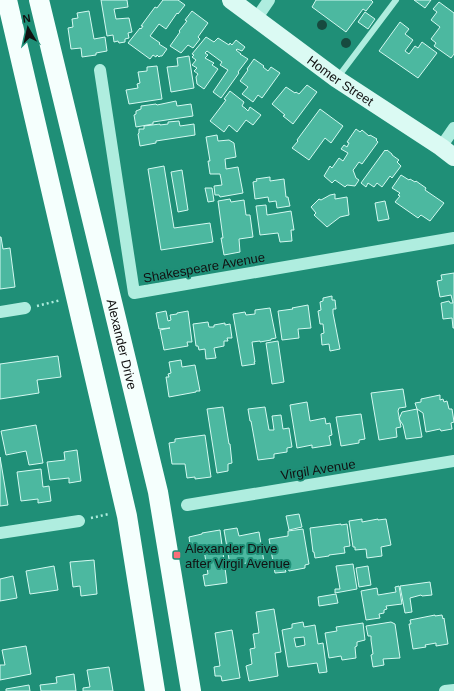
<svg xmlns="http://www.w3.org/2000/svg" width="454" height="691" font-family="Helvetica,sans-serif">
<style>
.building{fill:#4cb8a0;stroke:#d4f9f1;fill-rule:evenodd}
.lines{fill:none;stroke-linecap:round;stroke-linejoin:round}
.path{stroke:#afeddf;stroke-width:2.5;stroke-dasharray:2 3;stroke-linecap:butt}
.lane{stroke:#afeddf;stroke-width:6}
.street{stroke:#afeddf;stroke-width:12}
.secondary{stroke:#dbfaf3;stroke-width:18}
.primary{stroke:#f5fffd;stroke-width:20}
.tree{fill:#174a3f}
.poi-dot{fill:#fa6f79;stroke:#1f8f77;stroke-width:1.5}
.labels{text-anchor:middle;stroke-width:4;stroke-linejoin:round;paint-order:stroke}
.street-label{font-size:13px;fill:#111;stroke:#1f8f77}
.poi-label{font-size:13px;fill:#111;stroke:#1f8f77;text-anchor:start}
</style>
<rect width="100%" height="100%" fill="#1f8f77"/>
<path class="building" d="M101,0H127L128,7L114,9L116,19L129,18L132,32L128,33L129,38L125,39V42L119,43L118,41L114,42L113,35L107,36Z
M163,0H178L185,5L178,14L177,13L166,29L159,24L150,36L160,43L159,44L167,49L162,56H160L159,57L157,55L156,57L153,55L150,59L128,43L140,28L141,29L143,26H141L155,7L157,8Z
M316,0H371L373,2L366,11L363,9L346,32L312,7Z
M414,0H431L425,8Z
M439,2L454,13V54L451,58L434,46L436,43L431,39L440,27L431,20L437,12L433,9Z
M89,11L94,39L105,37L107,51L96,53V55L82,57L81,48L71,49L68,28L73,27L72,19L78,18L77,13Z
M192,11L208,23L198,37L200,39L193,48L188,45L181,53L170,46L180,32L179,31L187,21L185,20Z
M365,12L375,19L368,29L358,22Z
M400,22L409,29L405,34L413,40L405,51L409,54L415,46L418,48L422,42L437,53L418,78L379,51Z
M206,37L214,42L218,38L229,45L230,43L232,45L236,40L245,47L242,51L237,49L236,50L241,54H240L248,59L238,72L239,73L221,98L213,92L228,70L220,65L222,62L207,51L205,53L208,55L205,58L214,63L212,65L218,69L204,89L197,84L196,77L198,74L194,71L197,68L192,65L196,60L192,57L194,55L192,54Z
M189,56L194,88L171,92L167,67L178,66L177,58Z
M254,59L264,66L263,67L268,71L271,67L280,73L262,98L258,95L253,102L242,94L248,87L240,81L248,70L247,69Z
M157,66L162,99L129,104L126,90L138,88L137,84L140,83L138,72L147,71V67Z
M307,85L317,92L293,124L283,116L285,115L272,104L286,87L295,93L296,92L299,94Z
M230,91L244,102L242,106L245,108L248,111L250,107L261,115L253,125L246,120L237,132L229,125L224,132L210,121L226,100L224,99Z
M176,101L177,106L191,104L193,116L153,122V124L136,127L134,115L136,114V111L141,109V106L156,104L157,105Z
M320,109L343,126L331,143L325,138L309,160L292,148L298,141L297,140Z
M179,121L180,126L194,124L195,135L156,141V143L140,146L138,134L139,133V129H144V126L160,124V125L168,124V122Z
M356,129L360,132L362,130L369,136L370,135L377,139L376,140L378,142L362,164L359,162L354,169L353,170L356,178L359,180L355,186L347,185L345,187L335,180L332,183L324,176L330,166L332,168L339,158L343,161L348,153L341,149L344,145L347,147L349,143L347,142Z
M217,135L218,141L229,140L234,143L236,157L225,159L226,169L238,167L243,193L220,197L219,195H215L214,186L222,185L221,179L220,174H210L208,161H210L206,137Z
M385,150L386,151L387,150L392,154V155L399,160L397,162L401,166L392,178L390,176L382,187L377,183L374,187L368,183L366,187L361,183Z
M164,166L174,228L210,223L213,242L161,250L148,169Z
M182,170L188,210L178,212L171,172Z
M401,175L409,180L410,179L415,182L416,181L426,188L425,190L444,203L430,221L421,215L418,218L395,202L400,196L398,195L400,193L392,188Z
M270,177V181L284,179L286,197H288L290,206L277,208L276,201L269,202L268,197L255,199L253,182L257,181L256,179Z
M205,188H212L214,201L208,202Z
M335,194V199L347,197L349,215L340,217L327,227L314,215L316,213L311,207L319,199L321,200L330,195Z
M230,199L231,202L244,200L246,215H250L253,237L239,239L240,252L224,255L221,238H223L218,201Z
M385,201L389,219L378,221L375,203Z
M266,205L267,215L291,211L294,230H291L292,241L280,242L278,233L260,235L256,206Z
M0,237H1L3,249L10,248L15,287L0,289Z
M454,273V328H453L452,318L443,319L441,303L449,301L450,303H453L451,295L440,297L437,281L442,280L441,275Z
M332,296V300H335L336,309H333V313L340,349L330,351L329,344L322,345L321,334L324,333L323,324H320L318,311L321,310L320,302L323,301V298Z
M308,305L311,328L298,329L299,338L282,340L278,311L293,309L292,308Z
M270,308L276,338L271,339V340L260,342V341L252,342L255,362H254L255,364L242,366L233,314L245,312L246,315L255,314V310Z
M166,311L168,321L171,320L170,315L177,314V313L188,311L192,342H187L188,346L164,350L160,330L170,328L159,329L156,313Z
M208,322L209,327H214V325L225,323V325L230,324L232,338H227L228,341H224V346L214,348L216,358L206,359L205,349L199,350L198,346H196L193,324Z
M278,341L284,382L272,384L266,343Z
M58,356L61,377L37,380L39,393L0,399V364Z
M181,360L182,367L195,365L200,391H196V392L169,397L166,377H169L168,374L171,373L169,362Z
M403,389L406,407L399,408L398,411L401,427L396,428L397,437L379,440L371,393Z
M440,395V400L443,399L444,402L447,401L449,409H452L454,422L451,423L452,429L441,431L440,429L426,432L423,413L417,409L415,403L421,402V399Z
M307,402L310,421L325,418L326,424L330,423L332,435L329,436L331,445L312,448V445L297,448L290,405Z
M223,407L229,444H230L232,463L228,464V471L217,473L207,409Z
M265,407L269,430H274L272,416L281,415L283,429L289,428L292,447L287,448V452L274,454V458L258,460L251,421H250L248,409Z
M417,409L422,437L406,439L403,425L399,419L402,412Z
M361,414L365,439L359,440V443L341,446L336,417Z
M36,425L43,463L29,465L26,451L6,455L1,431Z
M205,435L211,477L195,479V477L187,478L185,464H172L169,443L175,442V439Z
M77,450L81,481L69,483V478L50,480L47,462L65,460L64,452Z
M0,457L8,505L0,506Z
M41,469L43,487L49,486L51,501L38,503V499L21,501L17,472Z
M299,514L302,527L289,530L286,516Z
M362,519V522L378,519V520L386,519L391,545L381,547L382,556L367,558L366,549L355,550V547H353L349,521Z
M341,524V525L347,524L350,546L344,547L345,553L329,555V556L315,558L314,552H313L310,528Z
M237,528L239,536L259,532L264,562L248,564L247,563L230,565L224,530Z
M303,529L309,564L305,565V568L289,571L288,568L285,569L286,572L275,573L269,539L288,536V531Z
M220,530L227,583L205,586L203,575L208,574L204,550L191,552L189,537L202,534V533Z
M94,560L97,594L81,596L80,586L73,587L70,562Z
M353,564L357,589L335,593V589H340L336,566Z
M54,566L58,590L30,594L26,571Z
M368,566L371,585L359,587L356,568Z
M13,576L17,598L0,601V579Z
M430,582L432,595L422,596L421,595L410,598L412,612L405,613L400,586Z
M399,586L402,604L386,606L387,609L384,610V613L379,614L380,618L366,620L361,591L377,588L378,595L396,592L395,587Z
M336,594L338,603L319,606L318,597Z
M274,609L281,652L275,653L278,676L249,681L246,666L252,664L250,649L255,648L253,634L259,633L256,612Z
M435,615V616L442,615L443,619L444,618L448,644L436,646V643L425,645L426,647L413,649L409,624H411L410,620Z
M303,622L304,627L315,625L318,644L323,643L327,672L319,673L317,663L288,667L282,630L292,628V624ZM304,637L305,645L296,647L294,638Z
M391,622L395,624L400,658L383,659L384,665L373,667L371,655L373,654L371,640V636H368L366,626Z
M363,623L365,640L357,642V646L355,647L356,658L342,660L341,656L329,658L325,633L337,631L336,627Z
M232,630L240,678L222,681L221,676H215V675L214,667L220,666L215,633Z
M26,646L31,674L0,680V665H5L2,650Z
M109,667L113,691H83V688L90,687L87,670Z
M74,674L76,691H41L40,685L57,683L56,677Z
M29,685L30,691H6V689Z"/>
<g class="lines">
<path class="path" d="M37,306L61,300
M91,518L109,514"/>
<path class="lane" d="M338,77L396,0"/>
<path class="street" d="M256,19L269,0
M100,70L134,293L454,238
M441,147L454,128
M0,312L25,308
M187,505L454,461
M0,533L79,521
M445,691L454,690"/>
<path class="secondary" id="s1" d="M231,0L337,79L441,147L454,157"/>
<g class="primary">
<path d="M7,0L127,516L155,691"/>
<path id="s2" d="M39,0L158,492L191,691"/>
</g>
</g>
<g class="tree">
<circle cx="322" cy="25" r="5"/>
<circle cx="346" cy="43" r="5"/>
</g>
<rect class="poi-dot" x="173" y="551" width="8" height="8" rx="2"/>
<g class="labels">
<g class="street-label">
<text dy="5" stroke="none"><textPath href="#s1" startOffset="136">Homer Street</textPath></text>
<text transform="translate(204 267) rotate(-10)" y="5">Shakespeare Avenue</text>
<text dy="5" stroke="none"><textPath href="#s2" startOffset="354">Alexander Drive</textPath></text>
<text transform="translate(318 469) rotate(-9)" y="5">Virgil Avenue</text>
</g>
<g class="poi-label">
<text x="185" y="553">Alexander Drive<tspan x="185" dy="15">after Virgil Avenue</tspan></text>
</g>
</g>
<g transform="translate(28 28) rotate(351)" stroke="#1f8f77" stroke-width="3" paint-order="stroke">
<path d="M0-3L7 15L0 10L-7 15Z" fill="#111111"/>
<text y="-6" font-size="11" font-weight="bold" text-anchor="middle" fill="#111111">N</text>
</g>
</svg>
